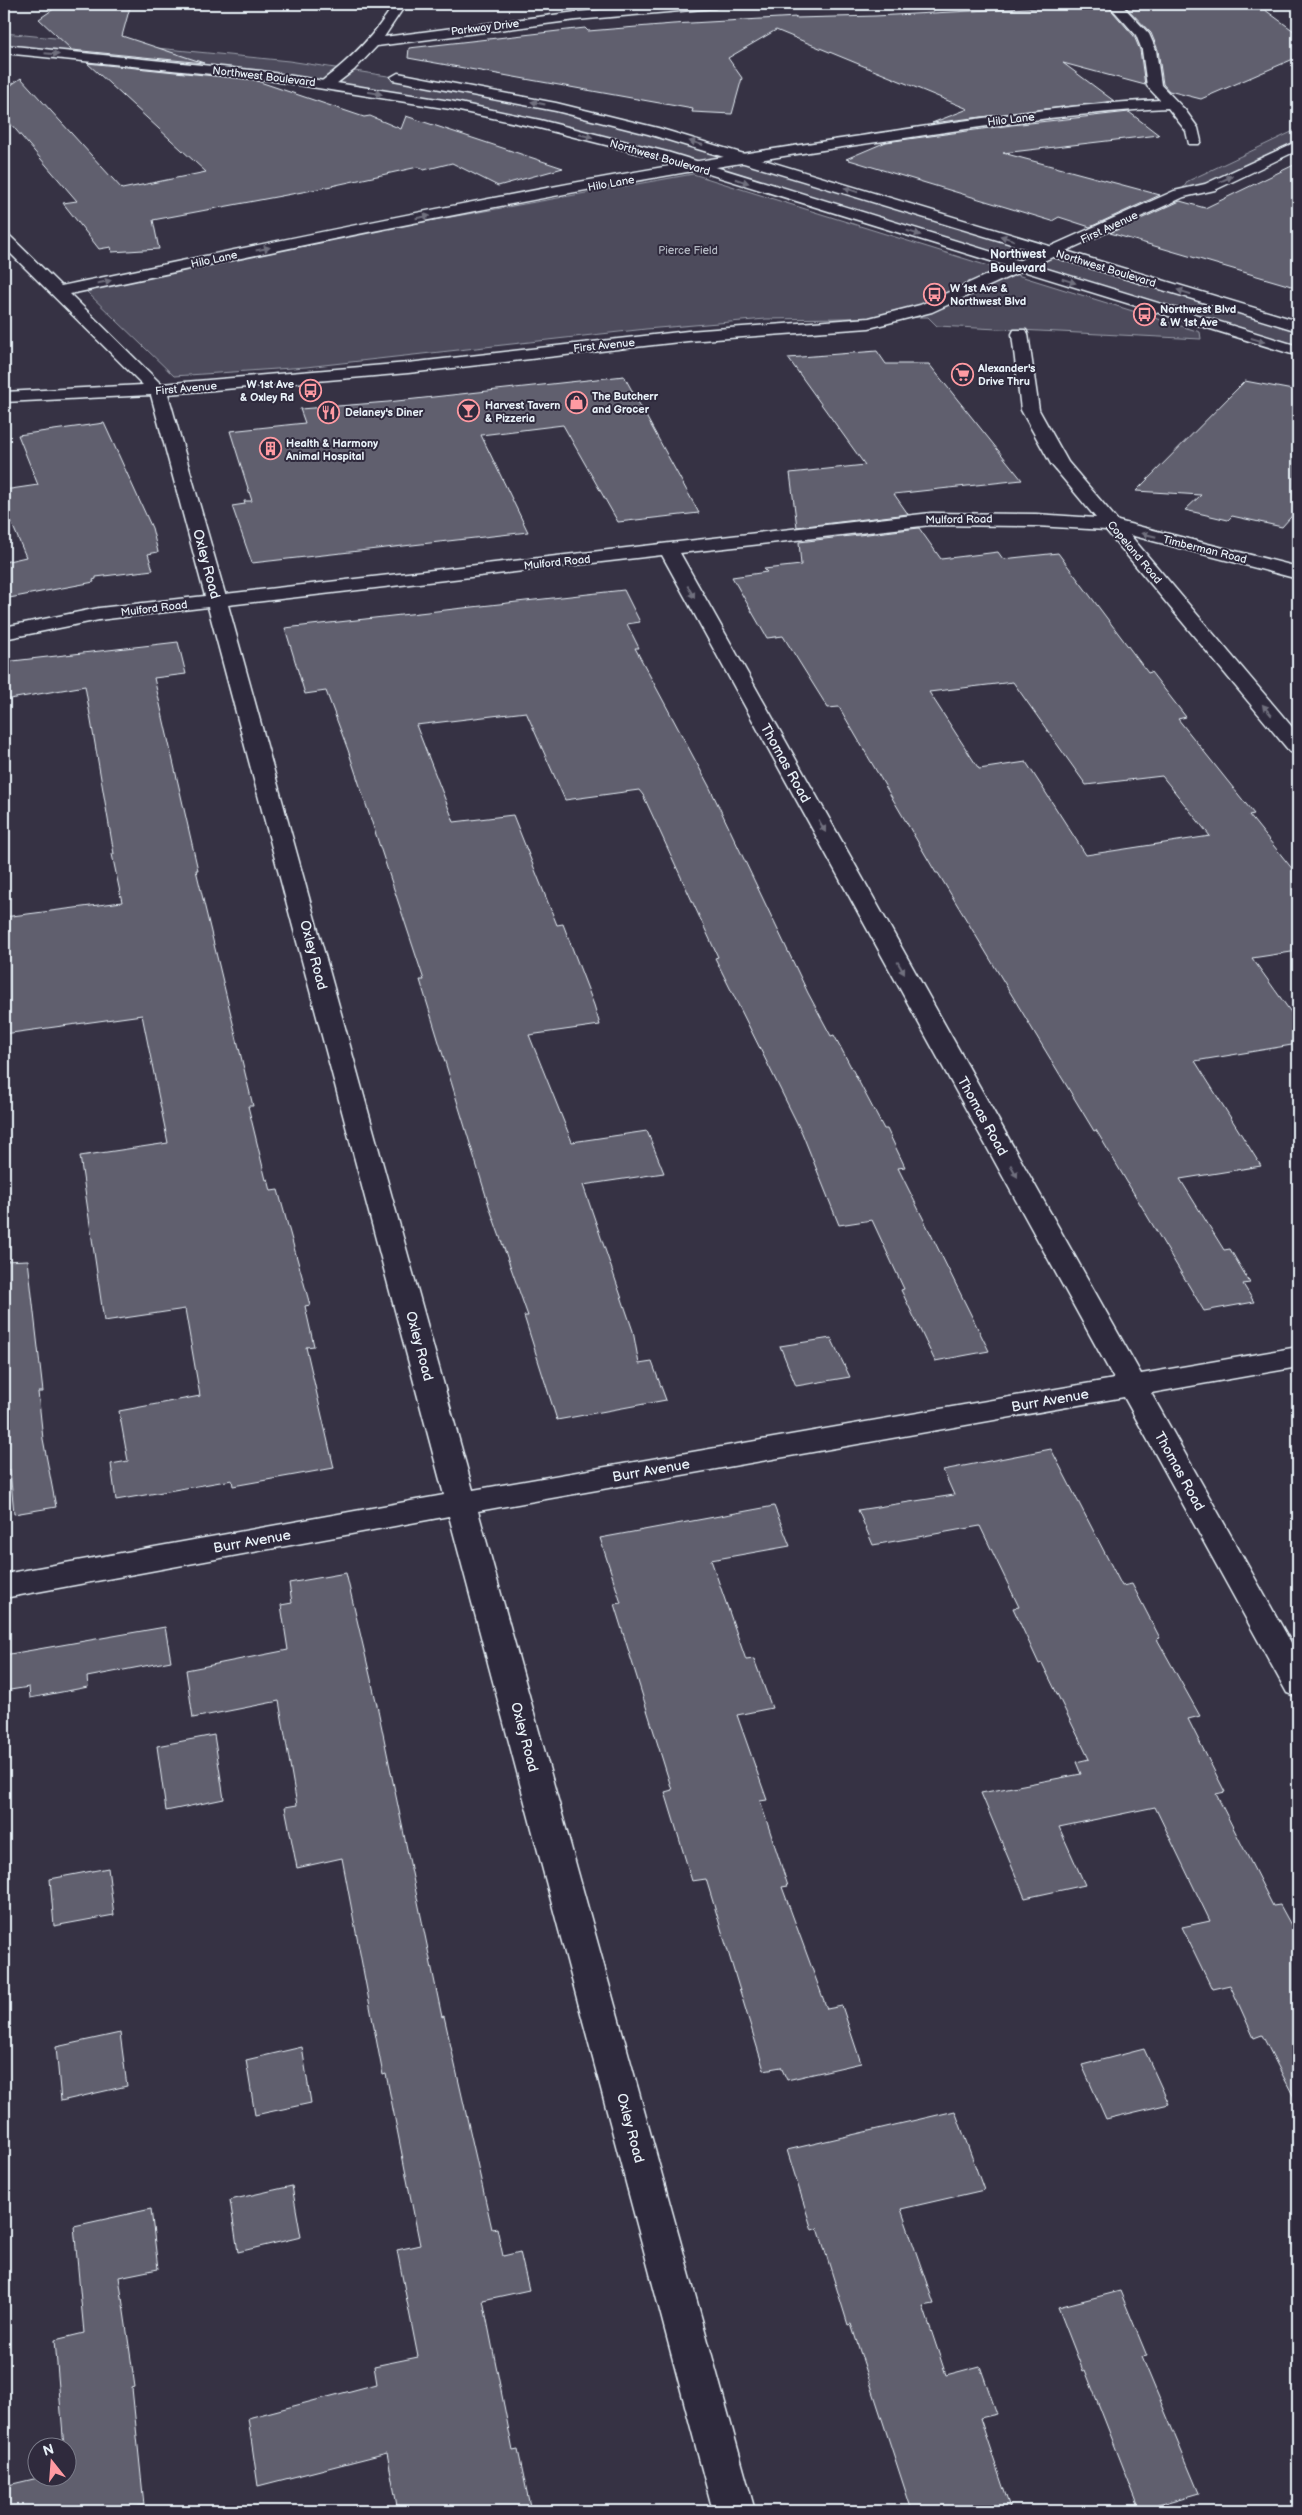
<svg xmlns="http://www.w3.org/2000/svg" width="1302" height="2515" font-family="'Balsamiq Sans',sans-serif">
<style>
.green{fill:#4d4b5c;stroke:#9a9eaa}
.building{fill:#605e6e;stroke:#e8f1f8;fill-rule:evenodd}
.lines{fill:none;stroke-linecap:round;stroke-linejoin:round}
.minor-casing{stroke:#e8f1f8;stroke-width:3}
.major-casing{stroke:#e8f1f8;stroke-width:3}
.minor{fill:#2f2a3d;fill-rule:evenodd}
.major{fill:#2f2a3d;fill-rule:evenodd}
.oneway{fill:#70707e}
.labels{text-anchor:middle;stroke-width:4;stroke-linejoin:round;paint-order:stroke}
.far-street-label{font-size:11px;fill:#e8f1f8;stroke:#2f2a3d}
.far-park-label{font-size:11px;fill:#b2b7c1;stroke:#2f2a3d}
.far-poi-label{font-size:11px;font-weight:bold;fill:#e8f1f8;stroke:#2f2a3d;text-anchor:start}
.far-neighbourhood-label{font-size:12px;font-weight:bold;fill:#e8f1f8;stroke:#2f2a3d}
.street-label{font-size:14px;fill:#e8f1f8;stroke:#2f2a3d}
</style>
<rect width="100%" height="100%" fill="#363244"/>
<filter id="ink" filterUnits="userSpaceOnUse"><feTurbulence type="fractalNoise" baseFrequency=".02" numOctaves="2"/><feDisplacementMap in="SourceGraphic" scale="10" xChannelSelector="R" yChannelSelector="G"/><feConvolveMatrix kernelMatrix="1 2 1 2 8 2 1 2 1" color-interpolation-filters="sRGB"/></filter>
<g filter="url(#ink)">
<path class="green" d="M4,33L289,61L447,85L556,107L1298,326V351L695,167L450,105L178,66L4,49Z
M1298,129V145L1210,187L1179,194L1188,181Z
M693,174L1200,332L1201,339L937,326L928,317L766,319L646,329L306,367L174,376L86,291L389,228Z"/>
<path class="building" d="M61,4L130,7L122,36L204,63L72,50L39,19Z
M1106,4L1134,36L1140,50L1145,85L1063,63L1114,101L932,123L968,109L776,30L728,58L742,78L732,114L692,112L693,109L408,58L409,48L585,28L588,31L673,24L797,17L795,18L875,16Z
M1123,4H1257L1298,34V57L1201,99L1169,91L1163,84L1158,50L1151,33Z
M87,63L254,80L364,117L370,116L401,129L406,116L563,168L498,186L452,163L424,170L418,167L313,190L153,220L159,249L112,252L111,247L99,249L63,203L77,201L4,116V90L21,78L122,189L206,172Z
M1129,112L1159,135L1003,153L1160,195L1090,227L1059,217L1052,221L846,159L886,142L1012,125Z
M1298,163V288L1110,233L1180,201L1205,208Z
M877,351L886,364H929L1022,480L894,494L908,514L797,527L790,473L865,465L788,358Z
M624,376L699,513L618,522L563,425L481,435L528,532L252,563L232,506L245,504L244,501H252L230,431L305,423L300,409L388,402Z
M1245,381L1298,391V509L1282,527L1232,516L1228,520L1185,510L1201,495L1136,491Z
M104,423L152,528L158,552L148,554L153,570L96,577V579L93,580L94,582L4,599V562L26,557L4,505V490L38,485L18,435Z
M919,528L941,559L998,552L1003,559L1058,553L1148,673L1151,672L1186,717L1178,719L1254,814L1249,815L1298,876V951L1252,958L1298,1022V1044L1195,1061L1261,1166L1180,1179L1224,1250L1230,1249L1250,1283L1243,1284L1254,1302L1204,1311L1096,1130L1094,1131L938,873H936L839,707L828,708L783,636L767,638L732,577L767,572L764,569L801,565L799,542ZM1013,682L1086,785L1162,776L1210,836L1086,855L1026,762L979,769L929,692Z
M624,590L640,622L627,624L639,648H635L709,786L808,993L831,1036L834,1035L884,1129H887L905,1167L898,1168L989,1351L935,1361L901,1290L904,1289L872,1220L839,1225L802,1133L715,958L718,957L643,795L639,790L565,800L526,712L416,725L454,822L513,815L557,925L563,924L594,1005L600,1025L529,1035L572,1142L647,1131L664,1173L583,1185L633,1331L639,1364L652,1362L666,1400L557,1420L524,1316H528L490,1209L420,980H424L348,750L326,691L305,694L285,628Z
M178,642L186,674L154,678L198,870H196L253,1106H248L266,1180L268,1179L271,1191L278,1190L310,1305L305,1306L314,1346L306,1347L334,1468L233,1486L232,1480L116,1500L111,1464L128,1461L119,1411L200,1396L185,1309L104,1321L80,1156L168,1143L142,1015L4,1034V917L122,902L112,854H114L85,686L4,700V662Z
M28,1260L43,1392H38L43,1439L56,1507L14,1514L10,1470L4,1471V1261Z
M831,1338L850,1377L796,1386L780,1346Z
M1051,1449L1122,1586L1132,1584L1160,1638L1157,1639L1200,1716L1188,1719L1225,1792L1216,1794L1273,1906L1280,1905L1298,1938V2105L1262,2035L1254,2038L1230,1985L1212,1989L1182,1927L1210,1921L1155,1807L1059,1827L1085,1885L1025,1898L981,1793L1081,1774L1076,1762L1089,1759L1042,1663L1039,1664L1013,1608L1019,1607L980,1526L873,1545L858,1510L954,1495L943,1470Z
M774,1506L790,1546L711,1560L746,1660L754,1659L772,1708L737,1715L767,1800L760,1801L788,1886L782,1887L827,2009L842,2006L861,2063L787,2080L781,2067L764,2070L706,1879L692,1881L665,1792L672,1790L614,1604L621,1603L600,1538Z
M346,1573L377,1705L442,2017L444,2016L492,2229L497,2228L503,2256L520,2252L529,2290L483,2300L513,2451L518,2450L531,2511H398L387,2453L258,2486L248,2418L377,2384L374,2366L418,2357L397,2250L420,2245L386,2074L383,2075L342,1858L297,1868L285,1807L297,1805L279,1701L193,1718L186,1670L288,1650L281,1605L292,1603L289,1583Z
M165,1627L171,1661L87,1677L88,1687L30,1698L29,1687L4,1691V1655Z
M214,1735L224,1799L166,1811L157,1746Z
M108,1868L114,1915L54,1926L50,1879Z
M120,2033L127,2086L61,2101L56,2047Z
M302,2047L311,2103L255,2115L246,2060Z
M1144,2049L1169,2104L1106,2119L1082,2065Z
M955,2111L984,2190L901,2209L934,2304L923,2306L946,2375L980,2366L997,2414L980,2418L1011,2511H912L851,2324L848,2325L818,2228L812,2230L787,2150Z
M292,2186L301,2237L238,2252L230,2200Z
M151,2209L158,2269L119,2277L135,2387L132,2388L144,2505L118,2511H4V2486L38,2478H68V2448H64L55,2340L84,2333L74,2226Z
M1120,2291L1147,2356L1142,2357L1199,2493L1140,2510L1085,2370L1083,2371L1058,2307Z"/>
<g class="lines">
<defs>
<path id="minor" d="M394,4H406L384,37L576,12L673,4H721L715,8L576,20L377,46L354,70L332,87H322L320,84L322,81C351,59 375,35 394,4Z
M1108,4H1121L1149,34L1156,50L1161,85L1185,110L1198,128L1201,141L1199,144H1189L1186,131L1168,108C1064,113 960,130 856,145C592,184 331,239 70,294L161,384L408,363L688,331L869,318L920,305L1174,191L1205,184L1298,141V150L1215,190L1184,197L932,312L869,328L688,341L408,373L168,394L225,594L931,513L1036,514L1096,518L1051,464L1021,410L1012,334L1014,330H1026L1028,334L1039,410L1068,462L1118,521L1298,567V579L1130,535L1298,734V753L1290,752L1106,530L1036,526L931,525L680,553L1141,1374L1298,1347V1367L1151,1393L1298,1655V1697L1287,1693L1124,1397L478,1511L755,2511H713L449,1516L4,1598V1574L444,1495L208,607L99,620L4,639V627L99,608L205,596L151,395L4,402V392L143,385L4,247V233L9,235L61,286C325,231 588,175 854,137C955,122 1058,105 1160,100L1147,86L1142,50L1136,35ZM662,555L1114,1379L473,1490L228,605Z"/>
<path id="major" d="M4,45L261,71L450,101L540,120L667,152L1298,346V356L657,158L539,128L450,109L261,79L4,53Z
M398,73L556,103L658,128L1298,321V331L648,134L556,111L393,80L391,77Z"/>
</defs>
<use href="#minor" class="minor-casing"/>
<use href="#major" class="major-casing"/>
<use href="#minor" class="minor"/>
<use href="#major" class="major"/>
</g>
<defs><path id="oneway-solid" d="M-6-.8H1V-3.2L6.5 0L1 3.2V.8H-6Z" transform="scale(1.25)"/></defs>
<g class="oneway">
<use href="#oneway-solid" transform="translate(52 54) rotate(5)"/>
<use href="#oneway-solid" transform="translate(375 93) rotate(10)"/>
<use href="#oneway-solid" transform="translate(538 103) rotate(-169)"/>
<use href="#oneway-solid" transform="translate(586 136) rotate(14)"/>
<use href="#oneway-solid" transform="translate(696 143) rotate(-164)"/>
<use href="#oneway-solid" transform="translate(1226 179) rotate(-25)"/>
<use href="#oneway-solid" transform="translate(742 181) rotate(17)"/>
<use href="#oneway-solid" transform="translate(851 190) rotate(-163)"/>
<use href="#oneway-solid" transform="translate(423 217) rotate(-10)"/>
<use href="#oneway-solid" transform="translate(914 233) rotate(17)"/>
<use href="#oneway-solid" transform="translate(1007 238) rotate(-163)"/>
<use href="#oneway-solid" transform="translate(263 249) rotate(-12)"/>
<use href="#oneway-solid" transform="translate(1069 281) rotate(17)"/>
<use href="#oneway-solid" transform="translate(104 282) rotate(-12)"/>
<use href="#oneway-solid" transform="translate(1184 292) rotate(-163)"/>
<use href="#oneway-solid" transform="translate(1258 340) rotate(16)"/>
<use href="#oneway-solid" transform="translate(1149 535) rotate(-166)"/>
<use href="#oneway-solid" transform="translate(691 592) rotate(61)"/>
<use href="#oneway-solid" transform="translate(1267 710) rotate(-130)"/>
<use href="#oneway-solid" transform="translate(822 826) rotate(61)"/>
<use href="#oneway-solid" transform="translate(901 968) rotate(61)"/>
<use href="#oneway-solid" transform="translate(1014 1171) rotate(61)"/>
</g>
</g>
<defs>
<symbol id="bus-ring" viewBox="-11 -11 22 22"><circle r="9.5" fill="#2f2a3d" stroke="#ff9aa2" stroke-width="1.5"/><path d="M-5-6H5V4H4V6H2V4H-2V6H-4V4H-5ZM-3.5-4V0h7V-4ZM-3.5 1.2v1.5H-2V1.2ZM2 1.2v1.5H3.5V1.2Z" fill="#ff9aa2"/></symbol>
<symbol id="supermarket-ring" viewBox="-11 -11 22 22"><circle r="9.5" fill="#2f2a3d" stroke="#ff9aa2" stroke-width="1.5"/><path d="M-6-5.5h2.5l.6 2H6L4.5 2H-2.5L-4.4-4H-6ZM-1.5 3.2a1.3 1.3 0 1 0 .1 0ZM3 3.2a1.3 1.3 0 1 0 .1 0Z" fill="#ff9aa2"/></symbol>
<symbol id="shop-ring" viewBox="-11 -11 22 22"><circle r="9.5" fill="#2f2a3d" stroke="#ff9aa2" stroke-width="1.5"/><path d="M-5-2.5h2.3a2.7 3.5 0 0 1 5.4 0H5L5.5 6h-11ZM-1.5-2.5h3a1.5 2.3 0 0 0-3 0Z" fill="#ff9aa2"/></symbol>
<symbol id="bar-ring" viewBox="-11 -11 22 22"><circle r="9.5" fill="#2f2a3d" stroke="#ff9aa2" stroke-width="1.5"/><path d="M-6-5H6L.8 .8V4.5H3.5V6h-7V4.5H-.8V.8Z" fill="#ff9aa2"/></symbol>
<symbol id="restaurant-ring" viewBox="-11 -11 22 22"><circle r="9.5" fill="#2f2a3d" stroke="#ff9aa2" stroke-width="1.5"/><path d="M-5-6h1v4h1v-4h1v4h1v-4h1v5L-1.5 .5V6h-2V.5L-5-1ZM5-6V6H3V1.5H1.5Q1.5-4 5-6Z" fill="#ff9aa2"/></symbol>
<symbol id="building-ring" viewBox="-11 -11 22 22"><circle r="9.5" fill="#2f2a3d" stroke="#ff9aa2" stroke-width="1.5"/><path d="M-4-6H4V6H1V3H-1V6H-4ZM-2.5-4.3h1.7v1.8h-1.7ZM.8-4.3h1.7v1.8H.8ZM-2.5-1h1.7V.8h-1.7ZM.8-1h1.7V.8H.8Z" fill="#ff9aa2"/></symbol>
</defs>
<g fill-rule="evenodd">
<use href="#bus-ring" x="922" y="282" width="25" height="25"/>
<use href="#bus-ring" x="1132" y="302" width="25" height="25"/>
<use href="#supermarket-ring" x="950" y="362" width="25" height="25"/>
<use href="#bus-ring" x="298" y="378" width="25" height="25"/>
<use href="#shop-ring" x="564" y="390" width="25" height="25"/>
<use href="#bar-ring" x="456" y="398" width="25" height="25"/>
<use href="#restaurant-ring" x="316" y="400" width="25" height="25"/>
<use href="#building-ring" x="258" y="436" width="25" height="25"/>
</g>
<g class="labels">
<g class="far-street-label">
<text transform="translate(485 27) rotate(-7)" y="4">Parkway Drive</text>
<text transform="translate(264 76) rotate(7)" y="4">Northwest Boulevard</text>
<text transform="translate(1011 119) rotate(-7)" y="4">Hilo Lane</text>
<text transform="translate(660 157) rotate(16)" y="4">Northwest Boulevard</text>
<text transform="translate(611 183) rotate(-10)" y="4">Hilo Lane</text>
<text transform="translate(1109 227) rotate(-25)" y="4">First Avenue</text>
<text transform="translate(214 259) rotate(-12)" y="4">Hilo Lane</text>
<text transform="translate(1106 268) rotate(17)" y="4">Northwest Boulevard</text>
<text transform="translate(604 345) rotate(-6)" y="4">First Avenue</text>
<text transform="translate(186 388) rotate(-5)" y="4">First Avenue</text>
<text transform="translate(959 519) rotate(-1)" y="4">Mulford Road</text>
<text transform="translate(1205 549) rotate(14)" y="4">Timberman Road</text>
<text transform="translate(1135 552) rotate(50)" y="4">Copeland Road</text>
<text transform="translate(557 562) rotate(-6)" y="4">Mulford Road</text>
<text transform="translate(154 608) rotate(-7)" y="4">Mulford Road</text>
</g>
<g class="far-park-label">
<text x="688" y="254">Pierce Field</text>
</g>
<g class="far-poi-label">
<text x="950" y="292">W 1st Ave &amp;<tspan x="950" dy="13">Northwest Blvd</tspan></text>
<text x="1160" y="313">Northwest Blvd<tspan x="1160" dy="13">&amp; W 1st Ave</tspan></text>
<text x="978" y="372">Alexander's<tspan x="978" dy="13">Drive Thru</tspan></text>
<text x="294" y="388" text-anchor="end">W 1st Ave<tspan x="294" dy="13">&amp; Oxley Rd</tspan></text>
<text x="592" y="400">The Butcherr<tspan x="592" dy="13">and Grocer</tspan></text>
<text x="485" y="409">Harvest Tavern<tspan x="485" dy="13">&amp; Pizzeria</tspan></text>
<text x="345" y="416">Delaney's Diner</text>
<text x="286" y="447">Health &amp; Harmony<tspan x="286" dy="13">Animal Hospital</tspan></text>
</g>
<g class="far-neighbourhood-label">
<text x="1018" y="258">Northwest<tspan x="1018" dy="14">Boulevard</tspan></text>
</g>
<g class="street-label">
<text transform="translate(207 564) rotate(75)" y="5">Oxley Road</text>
<text transform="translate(786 763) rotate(61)" y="5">Thomas Road</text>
<text transform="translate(314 955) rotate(75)" y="5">Oxley Road</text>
<text transform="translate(983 1116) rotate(61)" y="5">Thomas Road</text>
<text transform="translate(420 1346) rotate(75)" y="5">Oxley Road</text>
<text transform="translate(1050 1400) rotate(-10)" y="5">Burr Avenue</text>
<text transform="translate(651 1470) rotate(-10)" y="5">Burr Avenue</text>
<text transform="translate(1180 1471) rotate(61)" y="5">Thomas Road</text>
<text transform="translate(252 1541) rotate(-10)" y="5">Burr Avenue</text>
<text transform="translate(525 1737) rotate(75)" y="5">Oxley Road</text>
<text transform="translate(631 2128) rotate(75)" y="5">Oxley Road</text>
</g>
</g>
<rect width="1302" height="2515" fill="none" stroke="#2f2a3d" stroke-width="20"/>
<rect x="10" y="10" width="1282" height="2495" fill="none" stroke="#e8f1f8" stroke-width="2" filter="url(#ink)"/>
<g transform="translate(52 2462) rotate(343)"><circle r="24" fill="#2f2a3d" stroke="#797a88"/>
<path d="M0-4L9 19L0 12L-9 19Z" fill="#ff9aa2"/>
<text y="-8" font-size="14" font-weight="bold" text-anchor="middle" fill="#e8f1f8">N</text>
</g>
</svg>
